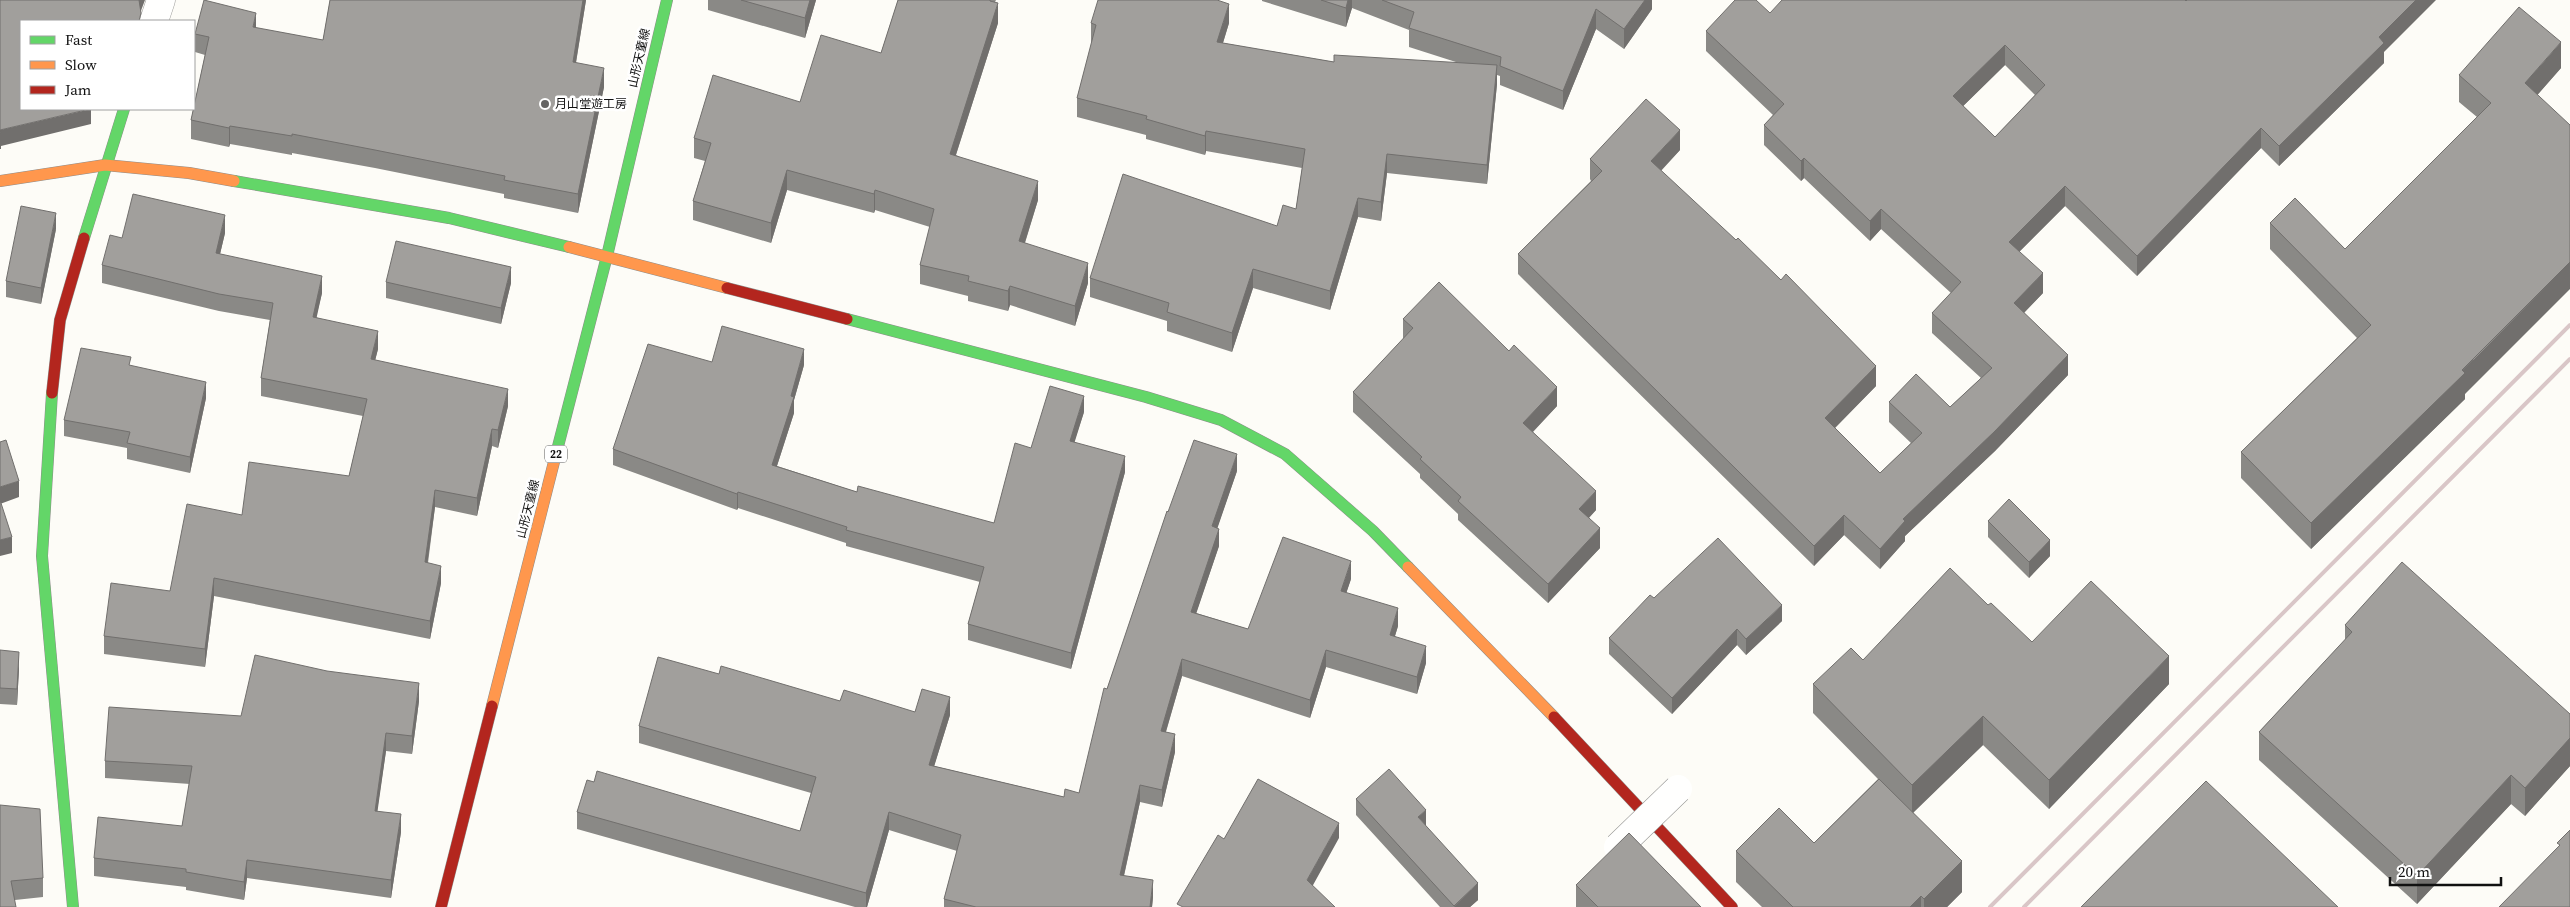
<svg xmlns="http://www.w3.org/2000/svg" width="2570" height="907" font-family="'Source Serif 4','Noto Sans JP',serif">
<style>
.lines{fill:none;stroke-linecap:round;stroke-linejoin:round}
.street-casing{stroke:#979795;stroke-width:29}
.fast-casing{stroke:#8e8d8b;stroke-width:12}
.slow-casing{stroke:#8e8d8b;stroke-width:12}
.jam-casing{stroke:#8e8d8b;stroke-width:12}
.street{stroke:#fffffe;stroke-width:28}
.fast{stroke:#63d668;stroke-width:11}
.slow{stroke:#ff974d;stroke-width:11}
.jam{stroke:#b3261e;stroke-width:11}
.rail{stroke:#d9c6c7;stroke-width:4}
.street-bridge-casing{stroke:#979795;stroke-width:29;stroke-linecap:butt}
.street-bridge{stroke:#fffffe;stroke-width:28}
.wall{fill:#8a8986;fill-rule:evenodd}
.shaded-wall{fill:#716f6d}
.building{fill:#a19f9c;stroke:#716f6d;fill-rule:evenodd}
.poi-dot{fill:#646362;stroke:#fff;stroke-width:2}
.labels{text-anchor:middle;stroke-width:5;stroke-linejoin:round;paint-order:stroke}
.shield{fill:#fff;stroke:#585858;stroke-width:1}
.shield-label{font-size:11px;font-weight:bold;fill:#111}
.street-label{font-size:12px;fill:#111;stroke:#fff}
.poi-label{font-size:12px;fill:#111;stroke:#fff;text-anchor:start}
</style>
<rect width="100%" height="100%" fill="#fdfcf7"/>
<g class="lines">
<defs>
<path id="street" d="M154,21L161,0"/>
<path id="fast" d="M234,181L449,218L569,247
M84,238L124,109
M847,319L1146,397L1221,420L1285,454L1373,531L1408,567
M52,393L42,556L73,907
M555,458L607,256L667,0"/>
<path id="slow" d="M0,181L105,165L189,173L234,181
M569,247L727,288
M1408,567L1554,717
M492,706L555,458"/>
<path id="jam" d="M727,288L847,319
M52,393L60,320L84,238
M1554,717L1732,907
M441,907L492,706"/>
</defs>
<use href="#street" class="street-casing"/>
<use href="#fast" class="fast-casing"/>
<use href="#slow" class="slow-casing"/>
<use href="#jam" class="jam-casing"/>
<use href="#street" class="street"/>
<use href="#fast" class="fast"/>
<use href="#slow" class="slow"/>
<use href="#jam" class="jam"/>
<path class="rail" d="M1990,907L2570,325
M2024,907L2570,359"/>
<defs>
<path id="street-bridge" d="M1618,847L1678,789"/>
</defs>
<use href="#street-bridge" class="street-bridge-casing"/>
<use href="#street-bridge" class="street-bridge"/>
</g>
<path class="wall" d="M330,0H586L576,63L604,87L578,213L504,198V194L375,168L292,153V155L230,144L229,147L191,139V120L205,55L195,52V34L256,28L323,40Z
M708,0H816L805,38L708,10Z
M898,0H996L995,2L998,23L956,155L1038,200L1025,243L1088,283L1075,326L1010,305L1008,311L968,301V296L920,284V265L930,227L875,210L874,213L787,190L771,243L693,220V201L705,161L694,158V138L800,102L881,53Z
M1262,0H1652V9L1624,49L1596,29L1563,110L1500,85V76L1497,75V84L1487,184L1387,173L1381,221L1358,217L1330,310L1253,288L1232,352L1167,331V321L1090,297V278L1277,226L1296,209L1302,168L1206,151L1205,155L1146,139V135L1077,117V98L1092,43L1091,42V23H1229L1223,43L1334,62L1459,63L1409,47V30L1352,8L1346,27L1262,1Z
M2186,1L2384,52V63L2279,166L2261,148L2137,276L2065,206L2019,252L2043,293L2024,313L2068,375L1995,451L1905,536V541L1880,569L1844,535L1814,566L1518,274V254L1591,181L1590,179V159L1680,150L1661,171L1876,386L1835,428L1880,473L1911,443L1889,422V402L1950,407L1981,378L1932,333V313L1951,293L1881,229L1870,241L1804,178L1801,181L1764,145V125L1773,115L1706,51V31L1770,13ZM2005,65L2035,95L1995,137L1963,106Z
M2561,68L2537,95L2465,394V399L2311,549L2241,478V452L2357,338L2270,249V223L2345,249L2477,117L2459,102V75Z
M56,229L41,304L6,297V281Z
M225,233L220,254L322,293L316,317L378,349L375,360L508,406L498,448L492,446L477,516L435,507L428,563L441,583L430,639L214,596L205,667L104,654V636L170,591L242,515L349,476L363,416L261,396V378L270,320L219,311L102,283V265L122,238Z
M386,282L511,283L501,324L386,298Z
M1403,319L1557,406L1533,432L1596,510L1589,518L1600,548L1548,603L1458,520V514L1420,478V474L1353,412V392L1403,339Z
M804,365L794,400V413L777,466L857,492L994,523L1031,448L1084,412L1074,442L1125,472L1071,669L968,640V624L980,582L846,546V543L738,508L737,510L613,465V449Z
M131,366L206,398L190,473L127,459V448L64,436V420Z
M1237,471L1217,528L1219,546L1196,613L1248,629L1351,579L1346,593L1398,626L1395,636L1426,663L1417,694L1326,667L1310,718L1182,676L1166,732L1175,752L1162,807L1140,802L1124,876L1153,897L1152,907H944V899L957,851L889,830L867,907H855L577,829V812L594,782L800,831L811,793L639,743V726L719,674L840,701L915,712L950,715L934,766L1064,797L1079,793L1107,689L1168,512Z
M1988,521L2050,556L2029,578L1988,537Z
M1654,598L1782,621L1746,655L1737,645L1672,714L1609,654V638Z
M1988,605L2032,642L2169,684L2049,809L1983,745L1913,812L1962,892L1947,907H1762L1736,882V851L1814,843L1878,779L1813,713V684L1863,660Z
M2345,625L2570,738V766L2525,816L2511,804L2417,904L2259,760V732L2345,640Z
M0,650L19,668L17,705L0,704Z
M419,701L412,754L386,751L377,811L401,832L391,898L247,878L244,900L186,890V887L94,876V858L182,826L190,784L105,778V761L241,716Z
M1356,799L1426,826L1478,900L1470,907H1440L1356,815Z
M0,805L43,878V897L15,900L0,907Z
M1576,885L1701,907H1576Z"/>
<path class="shaded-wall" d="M139,0H145L139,16Z
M583,0H586L573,80V62Z
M810,0H816L805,38V18Z
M1348,0H1352V8L1346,27V8Z
M1645,0H1652V9L1624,49V29Z
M2416,0H2436L2384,52V63L2279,166V146L2379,37Z
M998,3V23L950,173V154Z
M1229,4V23L1217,62V42Z
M1596,9V29L1563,110V91Z
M256,13V32L253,27Z
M2561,42V68L2525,109V83Z
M2005,45V65L1953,116V96Z
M1497,65V84L1487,184V165Z
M604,68V87L578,213V194Z
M91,109V124L1,146V149H0V130Z
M230,126V144L229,147V128Z
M2261,128V148L2137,276V256Z
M1680,130V150L1651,181V161Z
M1206,131V151L1205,155V136Z
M1387,154V173L1381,221V202Z
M1804,158V178L1801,181V161Z
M787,170V190L771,243V223Z
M1038,181V200L1019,261V241Z
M2065,186V206L2009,262V242Z
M875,190V210L874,213V194Z
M1358,198V217L1330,310V291Z
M1881,209V229L1870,241V221Z
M56,213V229L41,304V288Z
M225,215V233L216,271V253Z
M2570,262V289L2465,394V399L2311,549V523Z
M1088,263V283L1075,326V306Z
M511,267V283L501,324V308Z
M1253,269V288L1232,352V333Z
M2043,273V293L2014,323V303Z
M322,276V293L313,334V317Z
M1010,286V305L1008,311V291Z
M378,331V349L371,377V359Z
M804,349V365L794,400V413L772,481V465Z
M2068,355V375L1995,451L1905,536V541L1880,569V549L1903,519Z
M1876,366V386L1825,438V418Z
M206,382V398L190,473V457Z
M1557,387V406L1523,442V423Z
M508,389V406L498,448V430Z
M1084,396V412L1070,457V441Z
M492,429V446L477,516V498Z
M1237,454V471L1212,544V526Z
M1125,456V472L1071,669V653Z
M19,481V497L0,504V487Z
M435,490V507L425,580V562Z
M1596,491V510L1579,528V509Z
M738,492V508L737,510V494Z
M1844,515V535L1814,566V546Z
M1600,528V548L1548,603V584Z
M1219,529V546L1191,629V612Z
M12,537V553L0,556V540Z
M2050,540V556L2029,578V562Z
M1351,561V579L1341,609V591Z
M441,566V583L430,639V621Z
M214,578V596L205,667V649Z
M1782,605V621L1746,655V639Z
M1398,608V626L1390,652V635Z
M1737,629V645L1672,714V698Z
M1426,646V663L1417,694V677Z
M1326,650V667L1310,718V700Z
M19,652V668L17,705V689Z
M2169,656V684L2049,809V780Z
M1182,659V676L1161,748V731Z
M419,683V701L412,754V736Z
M950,697V715L929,783V765Z
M1983,716V745L1912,814V785Z
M386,733V751L375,829V811Z
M1175,734V752L1162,807V790Z
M2570,738V766L2525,816V788Z
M2511,775V804L2417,904V876Z
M1140,785V802L1120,893V875Z
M1426,810V826L1418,817Z
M889,812V830L867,907H866V893Z
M401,814V832L391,898V880Z
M1339,823V838L1307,896V880Z
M247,860V878L244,900V882Z
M1962,861V892L1947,907H1924V899Z
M1153,880V897L1152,907H1150Z
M1478,883V900L1470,907H1454Z
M1921,896V907H1910Z"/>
<path class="building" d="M0,0H139L141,13L139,21H21V109H90L0,130L1,133H0Z
M204,0L256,13L253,27L323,40L330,0H583L573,62L604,68L578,194L504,180L505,176L375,150L292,134V136L230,126L229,128L191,120L209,37L195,34Z
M741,0H810L805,18Z
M898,0H990V1L998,3L950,154L1038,181L1019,241L1088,263L1075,306L1010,286L1008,291L968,281L969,276L920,265L934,209L875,190L874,194L787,170L771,223L693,201L711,143L694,138L713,75L800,102L821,35L881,53Z
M1098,0H1217L1229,4L1217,42L1334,62V55L1497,65L1487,165L1387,154L1381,202L1358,198L1330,291L1253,269L1232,333L1167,312L1169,303L1090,278L1123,174L1277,226L1283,205L1296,209L1305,149L1206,131L1205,136L1146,119L1147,116L1077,98L1096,25L1091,23Z
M1321,0H1348L1346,8Z
M1382,0H1645L1624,29L1596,9L1563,91L1500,66L1501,57L1409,28L1414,12Z
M1735,0H1756L1770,13L1782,0H2185L2186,1L2187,0H2416L2379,37L2384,43L2279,146L2261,128L2137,256L2065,186L2009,242L2043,273L2014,303L2068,355L1995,431L1903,519L1905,521L1880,549L1844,515L1814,546L1518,254L1602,171L1590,159L1646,99L1680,130L1651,161L1736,240L1738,238L1781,280L1786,274L1876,366L1825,418L1880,473L1922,433L1889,402L1916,374L1950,407L1992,368L1932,313L1961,282L1881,209L1870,221L1804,158L1801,161L1764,125L1784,104L1706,31ZM2005,45L2045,85L1995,137L1953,96Z
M2519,7L2561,42L2525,83L2570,125V262L2462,370L2465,373L2311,523L2241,452L2371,325L2270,223L2295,198L2345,249L2491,103L2459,75Z
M133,194L225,215L216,253L322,276L313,317L378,331L371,359L508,389L498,430L492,429L477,498L435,490L425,562L441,566L430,621L214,578L205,649L104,636L111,583L170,591L187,504L242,515L249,462L349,476L367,399L261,378L273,303L219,294L102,265L110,235L122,238Z
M21,206L56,213L41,288L6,281Z
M396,241L511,267L501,308L386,282Z
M1439,282L1509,351L1514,345L1557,387L1523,423L1596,491L1579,509L1600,528L1548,584L1458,501L1461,497L1420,459L1422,457L1353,392L1413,328L1403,319Z
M722,326L804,349L791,396L794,397L772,465L857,492L858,486L994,523L1015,443L1031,448L1050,386L1084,396L1070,441L1125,456L1071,653L968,624L984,567L846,530L847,527L738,492L737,494L613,449L648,344L712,362Z
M81,348L131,357L129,365L206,382L190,457L127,443L130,432L64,420Z
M6,440L19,481L0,487V442Z
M1194,440L1237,454L1212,526L1219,529L1191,612L1248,629L1283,537L1351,561L1341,591L1398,608L1390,635L1426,646L1417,677L1326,650L1310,700L1182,659L1161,731L1175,734L1162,790L1140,785L1120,875L1153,880L1150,907H976L944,899L961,835L889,812L866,893L577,812L587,780L594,782L597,771L800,831L816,777L639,726L658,657L719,674L721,666L840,701L844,690L915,712L922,689L950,697L929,765L1064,797L1065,789L1079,793L1104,688L1107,689L1167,511L1168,512Z
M2009,499L2050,540L2029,562L1988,521Z
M0,500L12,537L0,540Z
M1718,538L1782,605L1746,639L1737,629L1672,698L1609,638L1650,595L1654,598Z
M2402,562L2570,714V738L2525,788L2511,775L2417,876L2259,732L2352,632L2345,625Z
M1950,568L1988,605L1991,603L2032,642L2091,581L2169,656L2049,780L1983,716L1912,785L1813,684L1851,648L1863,660Z
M0,650L19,652L17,689L0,688Z
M255,655L327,671L419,683L412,736L386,733L375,811L401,814L391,880L247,860L244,882L186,872V869L94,858L98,817L182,826L192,766L105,761L109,707L241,716Z
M1389,769L1426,810L1418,817L1478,883L1454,906L1356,799Z
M1258,779L1339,823L1307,880L1335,907H1183L1177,904L1218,835L1224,839Z
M1879,779L1962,861L1924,899L1921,896L1910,907H1793L1736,851L1779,808L1814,843Z
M2206,781L2338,907H2081Z
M0,805L40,809L43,878L11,881L16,907H0Z
M2570,830V907H2499L2560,845L2557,843Z
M1629,833L1701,907H1598L1576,885Z"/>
<circle class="poi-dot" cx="545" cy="104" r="5"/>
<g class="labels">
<rect class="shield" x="545" y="445.5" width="22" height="17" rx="4"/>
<g class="shield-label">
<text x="556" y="458">22</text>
</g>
<g class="street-label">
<text transform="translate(639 58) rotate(-77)" y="4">山形天童線</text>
<text transform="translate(528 509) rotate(-76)" y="4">山形天童線</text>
</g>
<g class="poi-label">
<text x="555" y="108">月山堂遊工房</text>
</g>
</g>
<rect x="20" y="20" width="175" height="90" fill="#ffffff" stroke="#a0a0a0"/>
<rect x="30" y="36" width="25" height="8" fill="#63d668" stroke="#a0a0a0"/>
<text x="65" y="45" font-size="15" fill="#111111">Fast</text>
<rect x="30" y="61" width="25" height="8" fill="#ff974d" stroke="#a0a0a0"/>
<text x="65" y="70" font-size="15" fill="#111111">Slow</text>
<rect x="30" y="86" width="25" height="8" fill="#b3261e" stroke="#a0a0a0"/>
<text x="65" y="95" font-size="15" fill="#111111">Jam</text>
<path d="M2390 877v8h111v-8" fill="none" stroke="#111111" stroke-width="2.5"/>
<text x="2398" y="877" font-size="15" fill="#111111" stroke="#ffffff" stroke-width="4" paint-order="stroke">20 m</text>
</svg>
